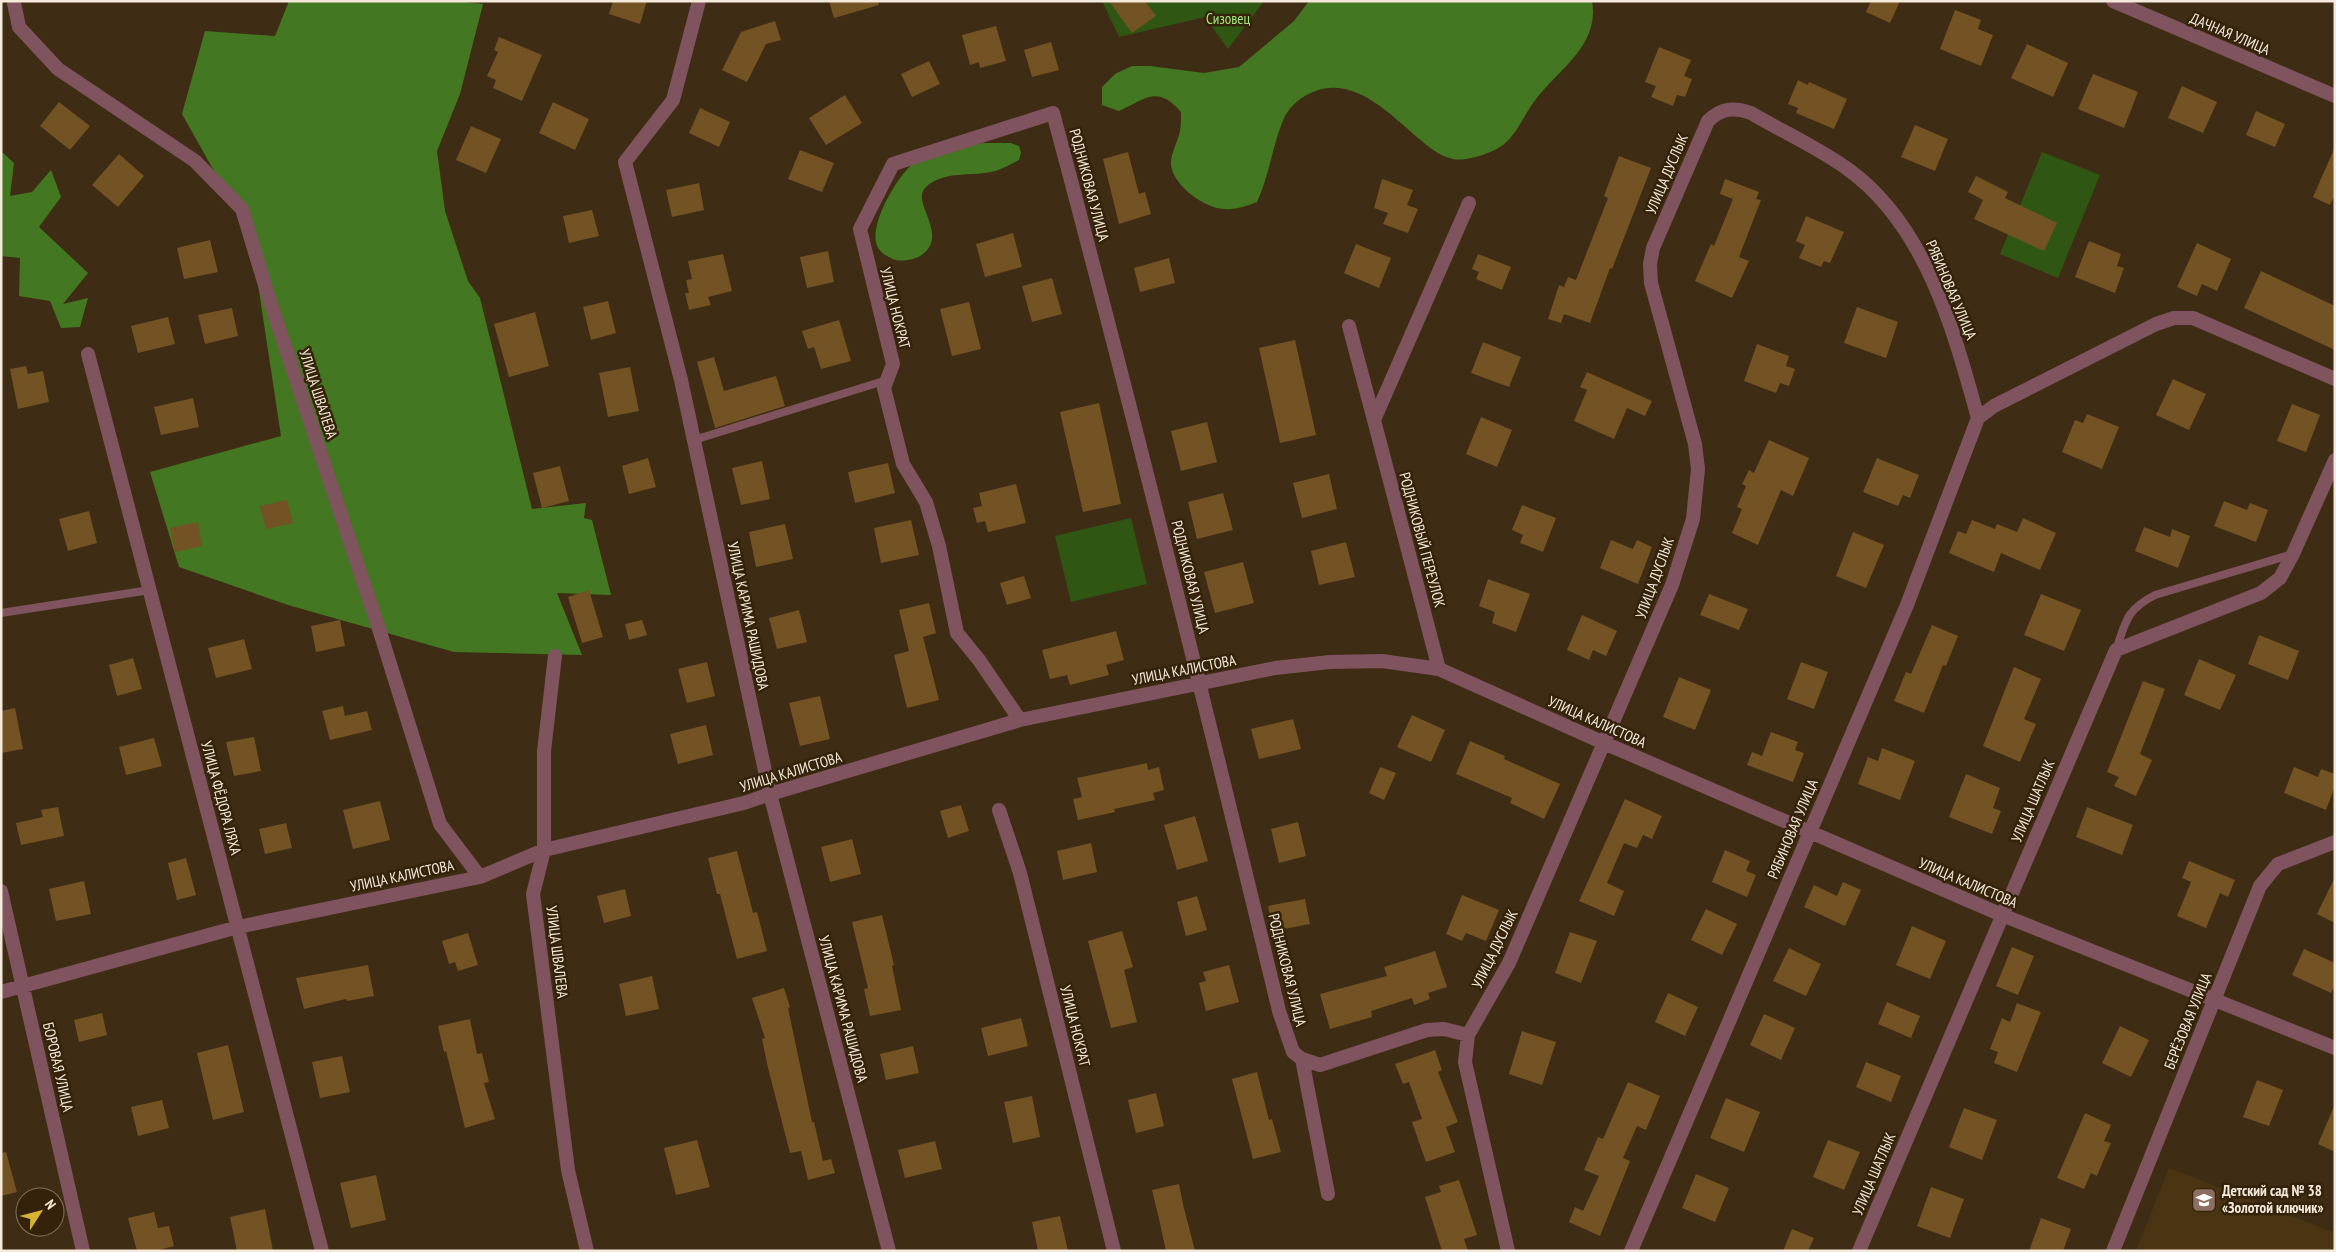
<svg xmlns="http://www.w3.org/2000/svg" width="2336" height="1252" font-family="'PT Sans Narrow',sans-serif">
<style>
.built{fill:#4a3414}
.green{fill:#2f5713}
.forest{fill:#437721}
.building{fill:#735223}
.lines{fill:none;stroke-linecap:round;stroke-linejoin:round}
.service{stroke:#7f545f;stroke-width:8}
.minor{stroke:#7f545f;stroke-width:14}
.labels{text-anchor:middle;stroke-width:5;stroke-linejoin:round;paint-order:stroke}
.park-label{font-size:15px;fill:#a1e779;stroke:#34230a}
.street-label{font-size:15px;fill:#f4e9da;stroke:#34230a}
.poi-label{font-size:15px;font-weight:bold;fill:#f4e9da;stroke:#34230a;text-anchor:start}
</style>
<rect width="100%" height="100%" fill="#3e2d14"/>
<path class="built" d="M2169,1168L2335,1233V1251H2136Z"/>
<path class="green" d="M1102,1H1264L1228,49L1205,17L1119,37Z
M2042,152L2100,175L2058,278L2000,254Z
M1131,518L1147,584L1071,602L1055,536Z"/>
<path class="forest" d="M289,1H454L483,4L460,94L437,151L445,211L468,281L480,298L532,509L586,503L584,518L592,520L611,595L557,593L582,655L454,652L288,605L179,567L150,472L281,436L249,225L236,210L182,114L205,31L275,36Z
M1309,1H1592C1600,45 1559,69 1536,99C1525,113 1517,134 1503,145C1492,153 1466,162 1453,159C1439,156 1429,147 1418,138C1390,114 1353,75 1313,92C1302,96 1291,105 1285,116C1273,142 1270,174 1257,202C1246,206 1236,210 1224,209C1204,208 1173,185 1171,165C1170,155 1178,141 1180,131C1181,125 1181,119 1181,112C1158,85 1146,98 1119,111L1102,105V87L1115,74L1132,66H1150L1204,73L1239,67L1294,21Z
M983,143H1011L1019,146L1021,153L1019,160C1011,164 1003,169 995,171C972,177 944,170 926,187C909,202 952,236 920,256C913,260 898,263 891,258C887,256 881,253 879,249C864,229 901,168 920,158C938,148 963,147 983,143Z
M1,151L14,163L10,196L32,192L51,170L61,197L39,227L88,273L63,304L88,298L80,327L61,328L50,301L19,296L20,258L1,256Z"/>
<path class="building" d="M613,1H647L640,24L609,14Z
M829,1H878L879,5L834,18Z
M1109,1H1145L1156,16L1132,33Z
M1871,1H1900L1890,23L1866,12Z
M1955,10L1981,20L1978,29L1993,35L1981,66L1940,49Z
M775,21L781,40L766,44L747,82L722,70L741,32Z
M996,26L1006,61L980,68L979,62L970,65L962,35Z
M499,37L542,55L522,101L493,88L496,80L487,76L498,52L494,50Z
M1051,42L1059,70L1032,77L1024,50Z
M2027,44L2068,63L2053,97L2011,78Z
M1659,47L1691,60L1684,76L1692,79L1685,97L1677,95L1673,106L1651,97L1656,86L1645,82Z
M929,61L940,84L912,97L901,74Z
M2093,74L2138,92L2124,128L2078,109Z
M1798,80L1808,85L1809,82L1847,99L1834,129L1796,113L1798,108L1788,104Z
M2182,86L2217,102L2203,133L2168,118Z
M845,95L862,123L826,145L809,118Z
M59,102L90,126L70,150L40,126Z
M553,102L589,119L575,150L539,133Z
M700,108L730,122L719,147L689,133Z
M2256,111L2285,124L2275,147L2246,135Z
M1915,125L1948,139L1935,171L1901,157Z
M471,126L501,139L486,173L456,160Z
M2335,147V195L2330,205L2313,197Z
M800,150L834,163L822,192L788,179Z
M1128,152L1139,194L1145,192L1151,214L1119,224L1103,159Z
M119,154L144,176L118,207L92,185Z
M1619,156L1651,168L1612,269L1610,268L1590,323L1564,314L1561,323L1548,319L1559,285L1564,287L1568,277L1576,280L1608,198L1604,196Z
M1976,176L2008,192L2005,198L2057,223L2044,251L1974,219L1983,200L1968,192Z
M1382,179L1413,190L1407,205L1418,209L1408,233L1383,224L1388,213L1374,208Z
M1725,179L1759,192L1756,199L1761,200L1739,257L1749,261L1732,298L1695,281L1711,244L1714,246L1733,199L1720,194Z
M699,183L704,210L672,217L666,190Z
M592,210L599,236L569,243L563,216Z
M1806,216L1844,232L1830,263L1824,261L1821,267L1799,258L1805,245L1796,241Z
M1013,233L1022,267L985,277L976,244Z
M210,240L218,272L184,279L177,248Z
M2089,241L2121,254L2117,266L2124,268L2115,293L2075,277Z
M2197,243L2231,259L2217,291L2202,284L2197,296L2177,287Z
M1356,244L1391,258L1379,288L1344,273Z
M828,251L834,282L807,288L800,257Z
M723,254L732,291L708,297L711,305L689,310L685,293H689L686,280L692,279L688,261Z
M1478,254L1511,267L1502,290L1476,279L1479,272L1472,269Z
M1169,258L1175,283L1140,292L1134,268Z
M2261,271L2335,306V350L2244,308Z
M1052,278L1062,314L1032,322L1022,286Z
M608,301L616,333L591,340L583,307Z
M969,302L981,349L952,356L940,309Z
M1857,307L1898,322L1886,358L1844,343Z
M232,308L238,336L205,344L198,315Z
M535,312L549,366L509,377L494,324Z
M168,317L175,344L138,353L131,326Z
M839,320L851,361L821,369L814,347L808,349L802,331Z
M1295,340L1316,435L1280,443L1259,348Z
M1483,342L1521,357L1509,387L1471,373Z
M1757,344L1789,356L1786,366L1795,369L1789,386L1780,383L1776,393L1744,381Z
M714,357L724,391L776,376L785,406L715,428L697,362Z
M26,366L28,374L43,371L49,402L18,409L10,369Z
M630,367L639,411L608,417L599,373Z
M1587,372L1652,401L1645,416L1627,408L1614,439L1574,421L1587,390L1580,387Z
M2173,379L2206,394L2189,430L2156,415Z
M193,398L199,427L161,435L154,407Z
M1099,403L1121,504L1083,512L1060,412Z
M2292,404L2320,415L2306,452L2277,441Z
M2087,414L2119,427L2102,469L2062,452L2075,420L2083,423Z
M1481,417L1512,430L1497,467L1466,454Z
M1207,422L1217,462L1181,471L1171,431Z
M1769,440L1809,458L1793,496L1781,490L1758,545L1732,533L1742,509L1737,507L1746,486L1742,484L1749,470L1754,473Z
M648,458L656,487L629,494L622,466Z
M1877,458L1919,475L1910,498L1903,495L1898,506L1863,492Z
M762,461L770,499L741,505L732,468Z
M888,463L895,493L855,503L848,472Z
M560,466L569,501L542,508L533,473Z
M1329,474L1337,509L1302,518L1293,483Z
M1016,484L1026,523L988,532L985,521L977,523L973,508L982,506L979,493Z
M1223,493L1233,530L1197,539L1188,502Z
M287,500L293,523L266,529L260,506Z
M2224,501L2247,510L2250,503L2268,510L2256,542L2214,526Z
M1522,505L1556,518L1543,552L1520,543L1523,535L1512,530Z
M89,511L97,543L68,551L59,519Z
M2023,518L2056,533L2040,570L2001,553L1994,572L1949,553L1958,531L1966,534L1972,520L1995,529L1997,524L2017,532Z
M911,520L919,555L881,563L874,528Z
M198,522L202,546L175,552L170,528Z
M785,524L793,559L756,567L749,532Z
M2144,527L2170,537L2172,529L2190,536L2178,568L2135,551Z
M1853,532L1884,545L1866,588L1836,576Z
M1611,540L1633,549L1637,540L1652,547L1638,584L1600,568Z
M1346,542L1355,577L1319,585L1311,551Z
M1243,562L1254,603L1215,613L1204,572Z
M1024,576L1031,598L1007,605L1000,583Z
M1488,579L1530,594L1516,632L1492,623L1495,612L1479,606Z
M589,590L603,637L582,643L568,597Z
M1709,594L1748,609L1739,630L1700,615Z
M2041,594L2081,610L2064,651L2024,635Z
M929,603L936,633L923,637L939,700L907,708L894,655L909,651L899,610Z
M799,610L807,642L777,649L769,618Z
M1582,615L1617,631L1606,656L1593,650L1589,660L1567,650Z
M340,620L345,646L316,652L311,626Z
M642,620L647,635L629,640L625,624Z
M1932,625L1958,636L1946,666L1943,665L1924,713L1894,701L1906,672L1911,674Z
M1116,631L1124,660L1106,665L1109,675L1070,685L1067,675L1050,679L1042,650Z
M2259,635L2299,651L2288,680L2248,664Z
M244,639L252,669L216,678L208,648Z
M133,658L142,689L117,696L109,665Z
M2199,659L2236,675L2220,710L2184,695Z
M707,662L715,696L687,703L678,669Z
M1801,662L1828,672L1814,709L1787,699Z
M2014,667L2041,679L2024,719L2036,724L2020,762L1983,746Z
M1679,677L1711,690L1695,730L1663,717Z
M2143,681L2165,689L2140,754L2152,760L2136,796L2114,786L2119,777L2107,772Z
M820,696L830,739L800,746L789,703Z
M343,706L345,716L367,711L372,730L330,740L322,711Z
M15,708L23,749L1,753V711Z
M1412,715L1445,730L1431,762L1397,747Z
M1293,719L1301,749L1259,759L1251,729Z
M706,725L713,755L678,764L670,734Z
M1771,732L1798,742L1795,750L1804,753L1793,782L1747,765L1752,752L1762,756Z
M254,737L261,771L234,776L226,742Z
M154,738L162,766L126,775L119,747Z
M1470,741L1505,756L1504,759L1560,784L1544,819L1510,803L1512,798L1456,774Z
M1882,748L1915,761L1900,800L1858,784L1868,757L1878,761Z
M1147,763L1148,770L1159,767L1164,790L1153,793L1155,800L1114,809L1115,812L1078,820L1073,799L1082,797L1077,778Z
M1380,767L1396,773L1384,800L1369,793Z
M2294,767L2318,777L2321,769L2335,774V786L2326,810L2284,793Z
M1966,774L2000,788L1993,808L2001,811L1992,834L1949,817Z
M1625,799L1662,816L1652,839L1643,835L1637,848L1624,843L1607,883L1624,891L1614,916L1579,901Z
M380,801L390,840L353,849L343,810Z
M961,805L969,831L948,838L940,811Z
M58,807L64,836L21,845L16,823L43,817L41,810Z
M2087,807L2133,825L2122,855L2076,837Z
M1195,816L1208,861L1177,870L1164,825Z
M1298,822L1306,856L1279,863L1271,829Z
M286,823L292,848L265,854L259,829Z
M852,839L861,874L830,882L821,847Z
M1091,843L1097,872L1063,880L1057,851Z
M1725,850L1750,861L1746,871L1756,875L1747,897L1712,882Z
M737,851L753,913L757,912L767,951L737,959L720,894H717L708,858Z
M186,858L196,895L177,900L168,863Z
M2189,861L2235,880L2228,897L2220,893L2206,928L2177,916L2191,882L2182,878Z
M2335,877V923L2317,914Z
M84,881L91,914L56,921L49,889Z
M1843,882L1861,890L1845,926L1804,907L1814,885L1837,896Z
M625,889L631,916L604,923L597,896Z
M1462,895L1499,910L1486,941L1466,933L1462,941L1446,934Z
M1197,896L1207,930L1186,936L1177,902Z
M1305,899L1310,924L1273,931L1268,906Z
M1706,909L1737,924L1722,955L1691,940Z
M882,915L894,965L892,966L901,1010L870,1016L864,989L868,988L852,922Z
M1912,926L1946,941L1930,979L1896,965Z
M1122,931L1133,967L1124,970L1137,1022L1111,1028L1088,941Z
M1570,932L1597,941L1581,983L1555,973Z
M468,933L478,965L458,971L455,962L449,964L442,941Z
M2012,947L2034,956L2018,995L1996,986Z
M1789,948L1821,964L1806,996L1773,981Z
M2304,949L2335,963V985L2331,993L2292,975Z
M1435,951L1447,987L1428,993L1430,999L1414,1005L1412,998L1371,1011L1372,1017L1330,1029L1320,994L1387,976L1384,967Z
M368,965L374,996L347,1001L346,999L304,1009L296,978Z
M1229,965L1239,1002L1206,1011L1199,983L1206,981L1203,972Z
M652,976L659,1009L626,1016L619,984Z
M784,988L790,1007L788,1008L812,1122H814L823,1161L831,1159L835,1173L808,1180L801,1151L790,1153L768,1068L762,1039L765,1038L752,998Z
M1668,993L1698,1007L1685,1036L1655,1022Z
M1887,1002L1920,1016L1911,1038L1878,1024Z
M2017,1003L2041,1012L2017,1072L1994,1063L1998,1052L1990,1049L2002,1018L2010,1022Z
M102,1013L107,1035L79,1042L74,1020Z
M1764,1014L1795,1028L1781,1060L1750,1045Z
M1021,1018L1028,1046L988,1056L981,1028Z
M470,1019L477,1054L482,1053L489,1082L484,1083L495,1119L465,1128L446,1051L444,1052L438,1026Z
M2120,1026L2149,1040L2131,1077L2102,1063Z
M1522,1031L1556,1042L1542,1085L1509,1074Z
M228,1045L244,1112L213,1120L197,1053Z
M913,1046L919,1073L886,1080L880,1054Z
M1435,1050L1442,1070L1438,1072L1458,1122L1446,1127L1455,1152L1426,1162L1412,1122L1422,1119L1409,1082L1403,1084L1395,1064Z
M342,1056L350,1092L320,1098L312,1062Z
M1866,1062L1901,1076L1891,1102L1856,1087Z
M1257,1072L1269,1120L1272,1119L1281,1152L1253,1159L1232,1079Z
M2257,1080L2283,1090L2269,1126L2243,1117Z
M1628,1082L1660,1096L1646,1130L1637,1126L1623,1158L1630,1161L1600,1236L1569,1222L1575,1207L1583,1211L1599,1176L1584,1170L1598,1137L1603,1139Z
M1156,1093L1164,1126L1136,1133L1128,1100Z
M1032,1096L1040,1137L1013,1143L1004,1102Z
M1726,1098L1760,1112L1744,1152L1710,1138Z
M162,1100L169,1128L138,1136L131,1107Z
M2335,1104V1152L2318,1144Z
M1964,1108L1997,1120L1982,1160L1949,1147Z
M2085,1113L2111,1125L2104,1141L2111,1143L2104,1159L2097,1176L2091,1173L2084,1189L2057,1178Z
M697,1140L710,1187L676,1195L664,1148Z
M1828,1140L1860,1152L1844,1190L1813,1177Z
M935,1141L942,1169L905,1178L898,1150Z
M6,1152L17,1192L1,1196V1153Z
M1696,1174L1729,1188L1715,1222L1682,1208Z
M376,1175L386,1220L351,1228L340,1183Z
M1459,1180L1477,1235L1464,1239L1468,1251H1442L1425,1197L1441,1192L1439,1186Z
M1179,1184L1183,1204L1195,1251H1166L1159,1219L1152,1190Z
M1931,1187L1964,1199L1950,1238L1917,1226Z
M265,1209L273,1251H237L230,1217Z
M154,1212L158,1228L169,1226L174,1246L155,1251H137L128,1218Z
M1060,1216L1068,1251H1038L1032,1222Z
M2041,1218L2071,1229L2063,1251H2029Z
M1792,1229L1814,1238L1808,1251H1783Z"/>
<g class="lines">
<path class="service" d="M694,440L887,380
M1,613L150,590
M2116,650C2126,621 2126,610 2155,595L2293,554"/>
<path class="minor" d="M699,1L673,100L625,162L681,380L770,794L889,1251
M2113,1L2335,96
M14,3L19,27L58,69L195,161L242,209L268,295L380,632L440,824L480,877
M1349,326L1374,420
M88,354L322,1251
M555,656L544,751V850L533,894L568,1170L587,1251
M1439,669L1374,420L1469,203
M1020,720L979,660L957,633L939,546L926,502L903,464L884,388L893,364L860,229L893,164L1053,113C1133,411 1207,711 1279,1011L1293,1052L1302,1059L1328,1194
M999,810L1020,873L1114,1251
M1,891L83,1251
M1,992L238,927L480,877L544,850L744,803L770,794L1020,720L1275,668L1330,662L1382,661L1439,669L1604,743L2002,915L2335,1048
M1302,1059L1320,1065L1427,1030L1444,1029L1468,1035
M1508,1251L1465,1062L1468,1035L1509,963L1672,585L1693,519L1698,469L1695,444L1651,283L1650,264L1653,248L1708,121C1721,108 1734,107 1751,113C1783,132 1819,148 1849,170C1926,226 1954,331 1978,418
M1631,1251L1907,605L1978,418L1994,406L2156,324L2174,318H2193L2335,379
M1859,1251L2116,650L2261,593L2280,578L2293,554L2335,460
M2113,1251L2260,886L2278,864L2335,842"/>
</g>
<defs>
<symbol id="school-square" viewBox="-11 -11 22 22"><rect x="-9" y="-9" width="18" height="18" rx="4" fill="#8d6e63" stroke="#34230a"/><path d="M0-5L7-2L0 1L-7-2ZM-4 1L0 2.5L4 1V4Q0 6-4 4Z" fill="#fff"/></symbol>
</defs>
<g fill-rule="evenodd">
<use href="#school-square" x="2190" y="1186" width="28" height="28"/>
</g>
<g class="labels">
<g class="park-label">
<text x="1228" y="24">Сизовец</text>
</g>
<g class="street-label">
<text transform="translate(2230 34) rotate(23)" y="5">ДАЧНАЯ УЛИЦА</text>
<text transform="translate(1667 174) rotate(-67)" y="5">УЛИЦА ДУСЛЫК</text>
<text transform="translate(1089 185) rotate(75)" y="5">РОДНИКОВАЯ УЛИЦА</text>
<text transform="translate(1951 290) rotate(67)" y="5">РЯБИНОВАЯ УЛИЦА</text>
<text transform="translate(895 308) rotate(76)" y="5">УЛИЦА НОКРАТ</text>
<text transform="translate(318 394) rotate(72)" y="5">УЛИЦА ШВАЛЕВА</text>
<text transform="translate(1422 540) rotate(75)" y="5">РОДНИКОВЫЙ ПЕРЕУЛОК</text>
<text transform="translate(1190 577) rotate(76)" y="5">РОДНИКОВАЯ УЛИЦА</text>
<text transform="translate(1655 578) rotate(-70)" y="5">УЛИЦА ДУСЛЫК</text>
<text transform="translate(748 616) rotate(78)" y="5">УЛИЦА КАРИМА РАШИДОВА</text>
<text transform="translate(1184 670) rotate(-11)" y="5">УЛИЦА КАЛИСТОВА</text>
<text transform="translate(1597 722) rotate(24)" y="5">УЛИЦА КАЛИСТОВА</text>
<text transform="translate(791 772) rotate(-17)" y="5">УЛИЦА КАЛИСТОВА</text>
<text transform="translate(221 798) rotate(75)" y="5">УЛИЦА ФЁДОРА ЛЯХА</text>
<text transform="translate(2033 801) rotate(-67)" y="5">УЛИЦА ШАТЛЫК</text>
<text transform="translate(1793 829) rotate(-67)" y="5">РЯБИНОВАЯ УЛИЦА</text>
<text transform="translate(402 876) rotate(-12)" y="5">УЛИЦА КАЛИСТОВА</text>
<text transform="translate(1968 883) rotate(23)" y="5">УЛИЦА КАЛИСТОВА</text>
<text transform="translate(1495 949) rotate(-64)" y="5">УЛИЦА ДУСЛЫК</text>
<text transform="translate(557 952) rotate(83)" y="5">УЛИЦА ШВАЛЕВА</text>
<text transform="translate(1287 970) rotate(76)" y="5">РОДНИКОВАЯ УЛИЦА</text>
<text transform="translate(843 1009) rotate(75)" y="5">УЛИЦА КАРИМА РАШИДОВА</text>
<text transform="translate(2188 1021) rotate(-68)" y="5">БЕРЁЗОВАЯ УЛИЦА</text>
<text transform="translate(1075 1026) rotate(76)" y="5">УЛИЦА НОКРАТ</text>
<text transform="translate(58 1067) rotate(77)" y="5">БОРОВАЯ УЛИЦА</text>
<text transform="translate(1874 1174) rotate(-67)" y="5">УЛИЦА ШАТЛЫК</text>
</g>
<g class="poi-label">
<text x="2222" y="1196">Детский сад № 38<tspan x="2222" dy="17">«Золотой ключик»</tspan></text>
</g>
</g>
<rect width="2336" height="1252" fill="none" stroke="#f4e9da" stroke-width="5"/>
<g transform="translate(40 1212) rotate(54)"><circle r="24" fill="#34230a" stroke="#81725d"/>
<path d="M0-4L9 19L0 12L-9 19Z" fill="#d8b434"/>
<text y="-8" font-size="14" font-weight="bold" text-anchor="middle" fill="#f4e9da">N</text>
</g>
</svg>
